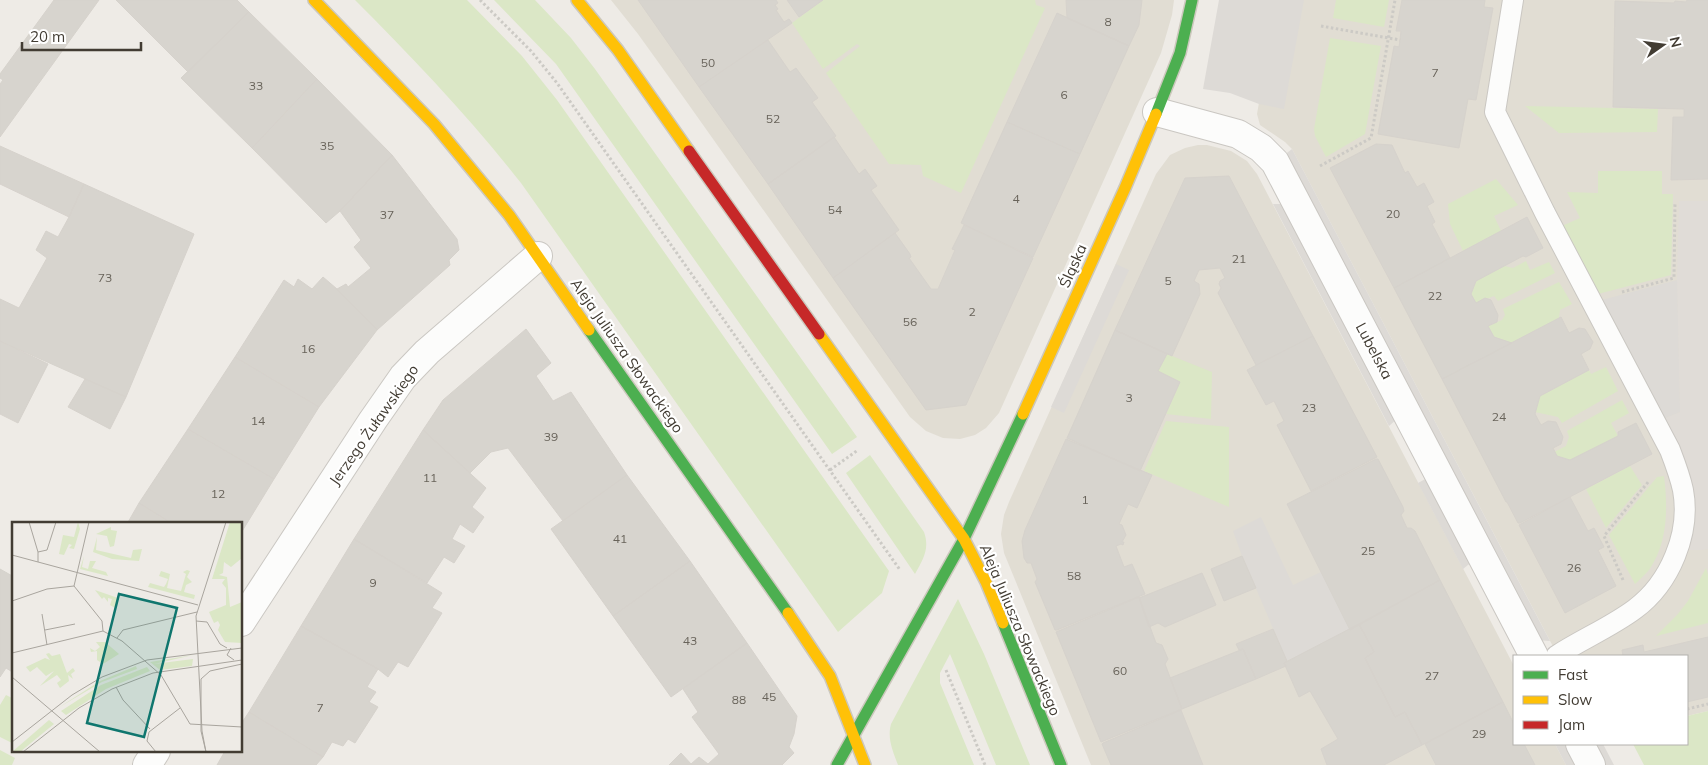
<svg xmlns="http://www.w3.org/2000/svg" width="1708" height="765" font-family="Mulish,sans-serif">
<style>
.residential{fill:#e1ddd3}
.industrial{fill:#e0dcd7}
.green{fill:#dbe7c6}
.parking{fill:#dddad6}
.building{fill:#d7d4ce;stroke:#d6d2cc}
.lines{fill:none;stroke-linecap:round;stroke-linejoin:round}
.lane-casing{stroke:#cac7c2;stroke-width:22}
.street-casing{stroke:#cac7c2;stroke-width:30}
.fast-casing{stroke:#ccc8bd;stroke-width:14}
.slow-casing{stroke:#ccc8bd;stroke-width:14}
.jam-casing{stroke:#ccc8bd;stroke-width:14}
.path{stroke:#cccac5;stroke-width:3;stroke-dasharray:2.5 2.5;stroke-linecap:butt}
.lane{stroke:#fcfcfb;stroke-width:20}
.street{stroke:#fcfcfb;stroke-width:28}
.fast{stroke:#4caf50;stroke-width:11}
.slow{stroke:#ffc107;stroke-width:11}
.jam{stroke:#c62828;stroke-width:11}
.labels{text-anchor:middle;stroke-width:4.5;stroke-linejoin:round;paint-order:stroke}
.number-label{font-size:12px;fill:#68635a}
.street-label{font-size:15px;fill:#423c33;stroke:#fff}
.inset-road{fill:none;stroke:#a9a59e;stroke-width:1}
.view{fill:#0f766e;fill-opacity:0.15;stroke:#0f766e;stroke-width:2.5}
.inset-edge{fill:none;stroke:#423c33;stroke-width:2.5}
</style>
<rect width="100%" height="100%" fill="#eeebe6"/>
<path class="residential" d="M611,0H1174L1172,15L1161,53L999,413L986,428L975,435L960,439L943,438L926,431L910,417L684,98L638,34Z
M1277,0H1708V711L1687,716V656H1558L1292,149L1285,142L1260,125L1257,114Z
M1198,145H1207L1231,151L1247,161L1257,174L1514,666V744H1555L1566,765H1091L1004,553L1001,534L1004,515L1009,502L1156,174L1170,155L1185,148Z"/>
<path class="industrial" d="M1679,201H1708V549L1702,550H1687L1691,485L1688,470L1680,448L1665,418L1680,412L1677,280Z"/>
<path class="green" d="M355,0H467L522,56L557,100L889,571L882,593L838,632L521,183C470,118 414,59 355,0Z
M494,0H535L571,38L595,69L857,437L832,454L556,64Z
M823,0H1035L1036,5L1045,8L961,193L923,176L921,165L889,164L826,73L860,46L857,44L823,69L792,23Z
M1336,0H1389L1384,27L1333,18Z
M1330,38L1381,46L1365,134L1326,157L1315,136L1314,129Z
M1525,106L1658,109L1657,132L1559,133Z
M1598,171H1662V194H1673L1671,275L1598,294L1562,226L1580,218L1567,192L1598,193Z
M1496,179L1518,205L1494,216L1501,231L1463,251L1450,224L1448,204Z
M1526,261L1530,270L1549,262L1555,273L1498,301L1494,296L1476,303L1471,294L1476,281L1504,266L1513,268Z
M1559,282L1572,304L1560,310L1559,318L1512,343L1494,337L1488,326L1502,320L1505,315L1503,309Z
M1167,354L1212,372L1211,419L1166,414L1180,382L1158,371Z
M1606,367L1618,391L1562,423L1558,417L1535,412L1540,396L1589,370L1591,374Z
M1622,400L1629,413L1611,423L1618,436L1570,460L1557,456L1554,452L1566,446L1569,437L1567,431Z
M1166,421L1229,427V507L1144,471Z
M870,455L924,532C930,549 923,559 915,574L846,473Z
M1630,466L1642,485L1606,528L1586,489Z
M1664,476C1668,507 1668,543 1649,570C1645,575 1640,579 1635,584L1609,535L1657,477Z
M1706,568L1708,574V623L1656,636L1677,615L1688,601Z
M958,599L984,654L1030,765H996L950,654L940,673V683L974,765H898C893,751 887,739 891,724Z
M6,695L14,699V744L0,737V705Z
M1708,711V765H1644L1633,744H1687V716Z
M0,750L15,758L12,765H0Z"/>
<path class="parking" d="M1219,0H1304L1284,109L1259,104L1230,93L1203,89Z
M1292,149L1550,641L1535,640L1283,156Z
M1273,204H1286L1398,418L1389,426Z
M1116,264L1129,270L1064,413L1062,412L1051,407Z
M1677,280L1680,412L1665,418L1602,300Z
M1429,477L1473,561L1463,569L1418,483Z
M1261,517L1293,585L1321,572L1350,630L1287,661L1242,556L1233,531Z
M1555,744H1569L1580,765H1566Z
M1590,744H1603L1614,765H1601Z"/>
<path class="building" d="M54,0H99L0,137V84L3,80L0,78V74Z
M116,0H237L249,12L188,72Z
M638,0H776L778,3L775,5L778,9L776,10L784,22L789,19L792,23L699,87Z
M787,0H823L799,17Z
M1066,0H1142L1139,25L1129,46L1067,18Z
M1402,0H1485L1484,7L1493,8L1476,100L1468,99L1459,148L1378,134L1394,46L1399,47L1400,40L1401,31H1396Z
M1687,0H1708V179L1671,180L1673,117H1684V109L1613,107L1615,1L1674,3L1675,1L1686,2Z
M249,12L317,79L252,148L181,78Z
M1057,13L1129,46L1080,154L1007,122Z
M768,40L790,72L796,68L818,98L812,102L836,136L768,184L699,87Z
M317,79L392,155L340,211L326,223L252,148Z
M1007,122L1080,154L1033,257L961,223Z
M834,137L859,174L865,169L877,186L871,190L899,230L833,278L768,184Z
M1376,144L1392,145L1405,173L1408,171L1417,187L1424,183L1434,202L1427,206L1435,222L1432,224L1450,258L1394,288L1330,168Z
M0,146L84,184L69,217L0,184Z
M392,155L457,239L459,250L449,260L450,265L377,330L337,289L346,284L348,287L371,268L354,247L361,240L340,211Z
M1229,176L1313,336L1256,365L1218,293L1221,288L1219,284L1220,281L1225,278L1220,268L1199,270L1194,281L1199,284L1200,294L1172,356L1115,330L1185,178Z
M84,184L194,234L126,397L0,341V299L19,308L47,258L36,250L46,231L58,237L69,217Z
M1527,217L1543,248L1526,257L1523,256L1476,281L1471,294L1476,303L1485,298L1491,300L1498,315L1497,322L1488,326L1494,337L1512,343L1442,379L1394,288Z
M964,225L1033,258L966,405L926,410L833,278L895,233L910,254L911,257L909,258L931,289H938L955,250L952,249Z
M323,277L337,289L377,330L319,407L235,357L284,280L294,287L298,279L312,289Z
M1561,317L1569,333L1579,328L1585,329L1593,342L1590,349L1581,354L1589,370L1540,396L1535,414L1541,425L1548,421L1556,422L1563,437L1561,444L1553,448L1557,456L1570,460L1618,436V432L1636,423L1652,454L1520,523H1518L1507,502H1506L1442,379Z
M526,329L551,363L536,376L553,401L571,392L627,475L563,521L508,448L491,452L470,473L423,430L443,400Z
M1115,330L1167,354L1158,371L1180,382L1140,471L1067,438Z
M1313,336L1377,457L1311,491L1277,425L1284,421L1274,401L1266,405L1247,370Z
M0,341L48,364L18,423L0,414Z
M235,357L319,407L274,479L188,429Z
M85,379L126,397L110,429L68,407Z
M188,429L274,479L241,533V524H173L139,503Z
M423,430L486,488L472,507L484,517L473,533L460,524L452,539L465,546L454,563L444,557L427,583L354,539Z
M1066,439L1152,475L1137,508L1128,504L1119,524L1122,525L1126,535L1122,542H1124L1123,545L1121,544L1116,546L1124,567L1132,564L1145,594L1057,630H1055L1035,582L1037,579L1031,563H1027L1024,558L1022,541L1025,530Z
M1376,459H1378L1403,507L1404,511L1401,515L1407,528H1411L1415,531L1440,580L1350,630L1287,504Z
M627,475L690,561L613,616L551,529Z
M1570,497L1588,531L1594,528L1604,547L1598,550L1616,586L1565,613L1519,525Z
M139,503L173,524H127Z
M354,539L442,593L432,608L442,613L408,667L398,662L388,677L378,669L301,626Z
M1242,556L1256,588L1224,601L1211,569Z
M690,561L747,643L671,697L613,616Z
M0,569L14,577V673L6,668L0,677Z
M1202,573L1216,605L1165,627L1158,623L1149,627L1139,598Z
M1440,580L1503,702L1422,745L1405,712L1395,717L1365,658L1374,652L1359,624Z
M1139,597L1156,643L1162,645L1168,659L1165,664L1182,709L1101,742L1056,632Z
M1359,624L1374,652L1365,658L1395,717L1405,712L1422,745L1384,765H1327L1321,749L1338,739L1310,691L1299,697L1284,663Z
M301,626L378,669L367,687L376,692L369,702L378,707L355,743L348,739L343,746L332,742L323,757L249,712Z
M1273,629L1287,661L1284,663L1286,666L1256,679L1243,649L1239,650L1236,644Z
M1708,637V697L1687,702V656H1623L1622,650L1643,645L1644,652Z
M747,643L797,716L794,734L789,747L794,753L782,765H692L691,764L699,757L708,764L719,754L692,717L698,712L683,689Z
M1243,649L1256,679L1182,709L1170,678Z
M1503,702L1514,724V744H1524L1535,765H1436L1425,744Z
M1181,710L1203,765H1111L1102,744L1103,743Z
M249,712L323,757L316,765H217L225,751H241V724Z
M681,753L692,765H669Z"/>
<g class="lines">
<defs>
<path id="lane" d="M1513,0L1495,112L1545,213L1670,450C1675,463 1680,476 1683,490C1691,533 1670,583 1635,609C1611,627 1582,639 1556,656"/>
<path id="street" d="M1157,112L1238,134L1261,148L1275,162L1534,656
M241,622L373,420L403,377L427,352L538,256
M1580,744L1591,765
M147,765L156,751"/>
<path id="fast" d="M1156,114L1180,53L1192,0
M589,330L788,613
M1003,623L1061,765
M837,765L964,539L1023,414"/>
<path id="slow" d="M314,0L434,124L509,215L589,330
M577,0L618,50L689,151
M819,334L964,539L986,582L1003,623
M1023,414L1125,188L1156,114
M788,613L830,676L865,765"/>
<path id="jam" d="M689,151L819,334"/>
</defs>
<use href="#lane" class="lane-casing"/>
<use href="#street" class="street-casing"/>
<use href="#fast" class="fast-casing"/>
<use href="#slow" class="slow-casing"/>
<use href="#jam" class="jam-casing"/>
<path class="path" d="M480,0L531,51L557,83L900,570
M1321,26L1400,40
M1320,166L1371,138L1395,0
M1622,292L1674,278L1675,203
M830,470L858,450
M1623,580L1604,536L1649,481
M946,670L985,765
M1687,709L1708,704"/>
<use href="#lane" class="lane"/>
<use href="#street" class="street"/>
<use href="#fast" class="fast"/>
<use href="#slow" class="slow"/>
<use href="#jam" class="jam"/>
</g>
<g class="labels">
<g class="number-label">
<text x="1108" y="26">8</text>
<text x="708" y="67">50</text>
<text x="1435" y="77">7</text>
<text x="256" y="90">33</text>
<text x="1064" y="99">6</text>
<text x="773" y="123">52</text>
<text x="327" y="150">35</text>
<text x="1016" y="203">4</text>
<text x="835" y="214">54</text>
<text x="1393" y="218">20</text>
<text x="387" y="219">37</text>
<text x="1239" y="263">21</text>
<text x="105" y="282">73</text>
<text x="1168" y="285">5</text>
<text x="1435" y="300">22</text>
<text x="972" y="316">2</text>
<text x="910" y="326">56</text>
<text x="308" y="353">16</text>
<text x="1129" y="402">3</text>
<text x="1309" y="412">23</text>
<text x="1499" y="421">24</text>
<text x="258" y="425">14</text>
<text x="551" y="441">39</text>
<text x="430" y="482">11</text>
<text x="218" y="498">12</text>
<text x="1085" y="504">1</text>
<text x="620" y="543">41</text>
<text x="1368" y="555">25</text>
<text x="1574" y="572">26</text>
<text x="1074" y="580">58</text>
<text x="373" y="587">9</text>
<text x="690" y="645">43</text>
<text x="1120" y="675">60</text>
<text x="1432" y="680">27</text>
<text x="769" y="701">45</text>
<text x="739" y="704">88</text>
<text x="320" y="712">7</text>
<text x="1479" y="738">29</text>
</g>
<g class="street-label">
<text transform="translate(1073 266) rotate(-66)" y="5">Śląska</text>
<text transform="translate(1374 351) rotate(62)" y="5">Lubelska</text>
<text transform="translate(627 356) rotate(55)" y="5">Aleja Juliusza Słowackiego</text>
<text transform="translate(374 425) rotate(-55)" y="5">Jerzego Żuławskiego</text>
<text transform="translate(1020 630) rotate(67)" y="5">Aleja Juliusza Słowackiego</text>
</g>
</g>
<g transform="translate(12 522)">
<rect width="230" height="230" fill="#eeebe6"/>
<path d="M66,0L68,7L62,27L57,26L60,23L57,22L52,33L47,32L51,13L62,15ZM218,0H230V36L219,45L212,40L211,51L207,53L215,55L218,85L230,80V121L213,120L206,108L208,103L206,99L202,101L197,90L214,83V66L210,61L213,57H200ZM99,5V8L105,9L102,24L98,25L95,14L84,12ZM85,15L84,28L119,36L121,28L130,27L127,39L100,37L81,30ZM72,34L70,45L76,47L78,39H84L80,46L94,50L96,54L68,47ZM175,48L178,49L175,55L180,60L174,63L172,70L183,73L182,77L136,65L138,61L152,65L154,62L156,57L147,54L149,49L158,52L155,66L169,69L174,52L171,50ZM83,68L106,76L103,86L98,83L100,77L96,76V80L92,75L90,77ZM84,120H93L107,132L91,142L85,138V129L79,130L78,126L83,129L88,125ZM37,131L40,134L48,132L55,151L61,146L63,149L59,152L61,157L56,153L57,159L48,166L45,161L49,158L45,153L28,164L42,149L34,154L25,145L18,150L14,145L33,136L38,138L34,132ZM181,133L142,142L181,137L180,144L148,148L138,140ZM124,144L125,147L90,160L46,186L88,159ZM135,145L138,149L94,167L54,193L49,189L89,163ZM37,198L42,202L8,230H0Z" fill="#dbe7c6"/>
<path class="inset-road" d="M17,0L26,30V40M77,0L62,64L90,99L91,109M26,30L35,28L44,0M0,33L186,83M0,79L35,67L62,64M30,92L35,123M184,99L195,100L208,122L215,126M33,108L63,102M91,109L110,119L149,153L178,202L230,205M105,116L111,108L185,90M219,126L215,133L222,138M0,131L91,109M0,155L88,230M104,165L111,178L138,207M0,220L60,173L90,155L135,138L230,126M11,230L67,186L100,167L141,151L230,138M144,230L135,219L137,210L168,186M194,230L190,209L184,94L214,0M194,230L189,209V157L198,149L230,142"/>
<path class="view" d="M107,72L165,86L132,215L75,201Z"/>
<rect width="230" height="230" class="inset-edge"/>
</g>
<rect x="1513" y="655" width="175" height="90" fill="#ffffff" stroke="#b3b1ad"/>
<rect x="1523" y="671" width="25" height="8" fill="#4caf50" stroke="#b3b1ad"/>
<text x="1558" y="680" font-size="15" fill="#423c33">Fast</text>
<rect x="1523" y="696" width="25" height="8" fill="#ffc107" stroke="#b3b1ad"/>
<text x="1558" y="705" font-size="15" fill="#423c33">Slow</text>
<rect x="1523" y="721" width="25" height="8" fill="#c62828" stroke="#b3b1ad"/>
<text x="1558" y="730" font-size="15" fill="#423c33">Jam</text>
<g transform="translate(1663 45) rotate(76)" stroke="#ffffff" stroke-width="4" paint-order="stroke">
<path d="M0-4L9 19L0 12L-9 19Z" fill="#423c33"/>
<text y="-8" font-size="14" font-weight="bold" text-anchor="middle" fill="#423c33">N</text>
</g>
<path d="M22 42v8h119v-8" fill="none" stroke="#423c33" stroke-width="2.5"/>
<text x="30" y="42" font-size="15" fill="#423c33" stroke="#ffffff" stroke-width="4" paint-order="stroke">20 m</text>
</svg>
